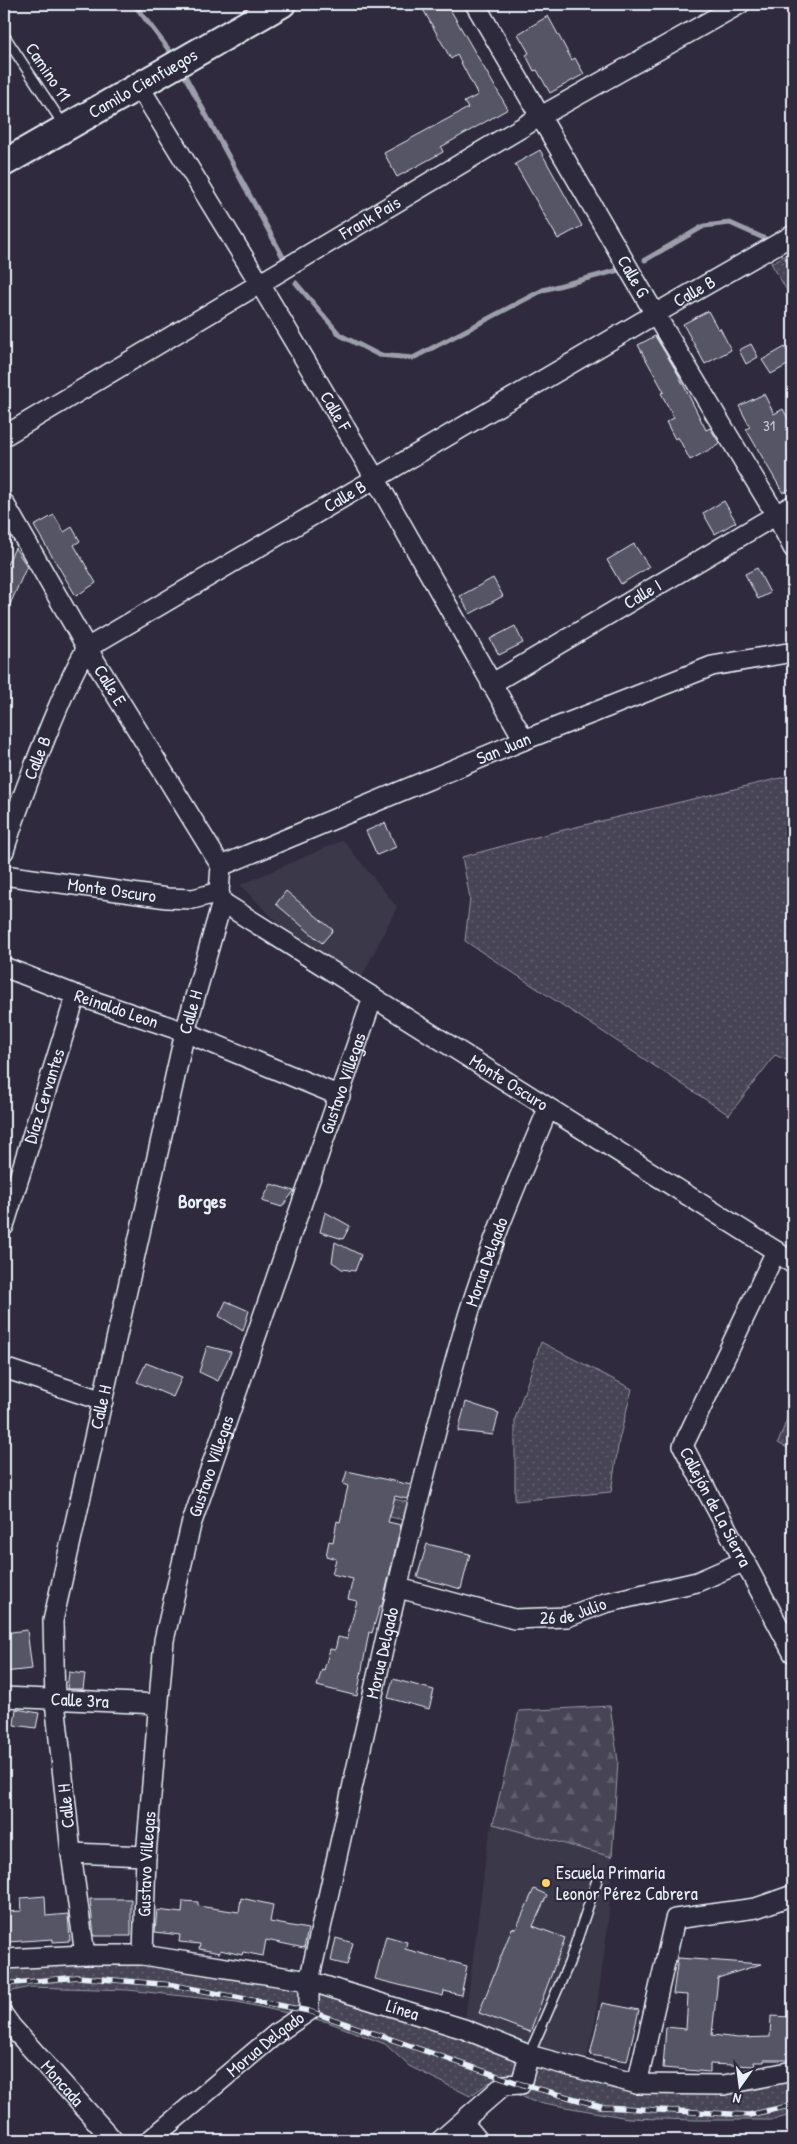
<svg xmlns="http://www.w3.org/2000/svg" width="797" height="2144" font-family="'Patrick Hand',sans-serif">
<style>
.built{fill:#3b3749}
.grass{fill:url(#grass-dots);stroke:#979aa6}
.forest{fill:url(#forest-firs);stroke:#979aa6}
.lines{fill:none;stroke-linecap:round;stroke-linejoin:round}
.stream{stroke:#9c9fab;stroke-width:5}
.building{fill:#575565;stroke:#e8f1f8}
.lane-casing{stroke:#e8f1f8;stroke-width:12}
.street-casing{stroke:#e8f1f8;stroke-width:22}
.secondary-casing{stroke:#e8f1f8;stroke-width:30}
.lane{stroke:#2f2a3d;stroke-width:9}
.street{stroke:#2f2a3d;stroke-width:19}
.secondary{stroke:#2f2a3d;stroke-width:26}
.rail-casing{stroke:#e8f1f8;stroke-width:5.5}
.rail{stroke:#2f2a3d;stroke-width:4;stroke-dasharray:11;stroke-linecap:butt}
.poi-dot{fill:#ffd166;stroke:#2f2a3d;stroke-width:2}
.labels{text-anchor:middle;stroke-width:4.5;stroke-linejoin:round;paint-order:stroke}
.number-label{font-size:15px;fill:#c4cad3}
.street-label{font-size:18px;fill:#e8f1f8;stroke:#2f2a3d}
.poi-label{font-size:18px;fill:#e8f1f8;stroke:#2f2a3d;text-anchor:start}
.neighbourhood-label{font-size:19px;font-weight:bold;fill:#e8f1f8;stroke:#2f2a3d}
</style>
<defs>
<pattern id="grass-dots" width="8" height="8" patternUnits="userSpaceOnUse" patternTransform="scale(1.25)"><rect width="8" height="8" fill="#464455"/><path d="M2 2h.1M6 6h.1" fill="none" stroke="#615f6e" stroke-width="1.8" stroke-linecap="round"/></pattern>
<pattern id="forest-firs" width="22" height="20" patternUnits="userSpaceOnUse" patternTransform="scale(1.25)"><rect width="22" height="20" fill="#464455"/><path d="M5 1l3.5 6h-7zM16 11l3.5 6h-7z" fill="#615f6e"/></pattern>
</defs>
<rect width="100%" height="100%" fill="#2f2a3d"/>
<filter id="ink" filterUnits="userSpaceOnUse"><feTurbulence type="fractalNoise" baseFrequency=".02" numOctaves="2"/><feDisplacementMap in="SourceGraphic" scale="10" xChannelSelector="R" yChannelSelector="G"/><feConvolveMatrix kernelMatrix="1 2 1 2 8 2 1 2 1" color-interpolation-filters="sRGB"/></filter>
<g filter="url(#ink)">
<path class="built" d="M343,840L397,907L362,977L289,934L240,885Z
M610,1706L618,1761L608,1925L595,2021L584,2070L464,2029L487,1847L519,1711Z"/>
<path class="grass" d="M793,251V301L771,263Z
M793,775V1063L775,1055L729,1115L465,941L470,898L462,857L551,833Z
M541,1342L632,1389L619,1440L611,1492L515,1501V1419Z
M793,1403V1451L778,1443Z
M394,1499L412,1503L408,1521L390,1517Z
M85,1955L309,1981L637,2084L793,2071V2114L774,2120H695L628,2118L532,2101L490,2082L470,2096L409,2066L385,2044L328,2022L237,2002L128,1990L30,1987L4,1993V1959Z"/>
<path class="forest" d="M610,1706L618,1761L612,1857L493,1824L519,1711Z"/>
<g class="lines">
<path class="stream" d="M134,4L175,58
M185,76L283,257
M787,258L793,268
M645,260L704,226L730,223L768,240
M296,283L340,335L379,355L413,358L543,290L619,270"/>
</g>
<path class="building" d="M420,4H447L508,109L441,147L443,152L397,177L384,153L468,108L464,102L478,95L457,55L451,59Z
M548,16L572,60L575,58L584,74L550,93L537,70L534,71L526,55L529,53L518,34Z
M540,150L582,226L558,239L515,164Z
M708,311L718,329L720,328L731,350L705,364L683,324Z
M655,336L678,374L706,430L710,428L720,444L690,460L678,437L675,439L666,422L674,418L661,393L664,392L638,345Z
M751,344L758,357L746,364L739,350Z
M785,347L793,362L771,374L762,360Z
M764,394L774,414L783,409L793,428V487L783,493L746,429L750,427L739,406Z
M724,501L736,522L715,534L703,513Z
M54,515L64,532L72,527L80,541L74,545L96,583L76,596L34,526Z
M634,544L649,567L621,584L607,560Z
M15,548L27,566L4,618V570Z
M757,568L770,593L758,599L745,574Z
M493,578L503,596L470,614L460,596Z
M515,626L523,643L499,655L490,639Z
M385,823L396,847L377,855L366,831Z
M286,891L333,930L322,943L276,904Z
M271,1184L294,1191L282,1207L262,1201Z
M325,1212L350,1226L343,1239L320,1232Z
M335,1242L361,1255L355,1271L342,1269L332,1262Z
M226,1301L249,1311L243,1331L219,1316Z
M207,1346L231,1352L218,1381L199,1372Z
M146,1363L182,1377L173,1397L137,1382Z
M466,1402L499,1413L493,1435L458,1431Z
M347,1471L411,1485L407,1499L395,1496L388,1522L401,1525L382,1606H380L372,1633L369,1632L357,1696L317,1686L322,1669L324,1670L330,1649L335,1650L338,1637L347,1639L357,1601L348,1599L353,1579L332,1574L336,1559L326,1556L329,1541L333,1542L337,1521L340,1522L348,1486L343,1484Z
M427,1544L470,1554L461,1589L417,1577Z
M27,1630L32,1669L4,1672V1633Z
M69,1672L85,1674L83,1689H67Z
M393,1679L434,1690L429,1709L388,1698Z
M16,1709L39,1713L36,1728L14,1725Z
M534,1889L547,1895L533,1926L565,1938L530,2032L479,2013L512,1928L516,1929Z
M45,1896L46,1916L68,1914L70,1941L53,1942V1939L7,1942L4,1912L22,1911L21,1898Z
M241,1898L273,1905L270,1922L308,1929L304,1948L266,1940L263,1956L243,1952L242,1955L220,1950V1953L199,1949L200,1944L179,1942L180,1935L155,1932L157,1910L182,1913L183,1901L198,1902V1906L239,1912Z
M90,1899H131V1936H94Z
M386,1936L407,1942L405,1949L467,1966L461,1995L444,1991L443,1996L375,1979Z
M336,1938L353,1943L347,1965L331,1961Z
M678,1958L761,1964L718,1978L712,2035L738,2038L770,2037L771,2016L791,2017L789,2060H764V2062H754L755,2066L710,2064V2072L663,2068L666,2027L686,2029L688,1995L673,1994Z
M602,2003L639,2010L627,2061L590,2055Z"/>
<g class="lines">
<defs>
<path id="lane" d="M4,35L65,127
M529,2055L569,1963L597,1880"/>
<g id="street">
<path id="s1" d="M475,4L655,314L776,515L793,548"/>
<path id="s2" d="M139,86L260,284L375,478L524,740"/>
<path id="s3" d="M4,436L541,116L740,4"/>
<path id="s4" d="M4,503L87,648L221,866"/>
<path id="s5" d="M491,684L793,505"/>
<path id="s6" d="M4,851C17,808 34,766 51,724C62,698 72,672 87,648L655,314L793,235"/>
<path id="s7" d="M221,866L524,740L712,666L793,652"/>
<path id="s8" d="M4,875L167,898L193,899L219,892"/>
<path id="s9" d="M222,902L776,1251L793,1264"/>
<path id="s10" d="M4,967L76,995L185,1032L340,1096"/>
<path id="s11" d="M4,1226L76,995"/>
<path id="s12" d="M776,1251L683,1446L793,1653"/>
<path d="M4,1368L103,1401"/>
<path id="s13" d="M399,1588L514,1619L567,1617L605,1603L697,1582L745,1561"/>
<path id="s14" d="M4,1697L158,1704"/>
<path d="M71,1853L146,1856"/>
<path id="s15" d="M85,1955L71,1853L55,1701L53,1621L185,1032L222,902L219,892L221,866"/>
<path id="s16" d="M143,1955L146,1856L164,1640L191,1525L373,997"/>
<path id="s17" d="M4,1959L85,1955H143L309,1981L464,2029L529,2055L637,2084L724,2085L793,2071"/>
<path id="s18" d="M4,2016L11,2026L113,2140"/>
<path d="M637,2084L675,1919L756,1908L793,1895"/>
<path d="M463,2122L478,2140"/>
<path id="s19" d="M150,2140L277,2033L309,2011V1981C359,1763 403,1540 465,1326C487,1251 518,1180 548,1109"/>
<path d="M441,2140L504,2085L521,2084L529,2055"/>
</g>
<g id="secondary">
<path id="s20" d="M4,163L282,4"/>
</g>
</defs>
<use href="#lane" class="lane-casing"/>
<use href="#street" class="street-casing"/>
<use href="#secondary" class="secondary-casing"/>
<use href="#lane" class="lane"/>
<use href="#street" class="street"/>
<use href="#secondary" class="secondary"/>
<defs>
<path id="rail" d="M4,1984L78,1977L173,1985L309,2011L521,2084L604,2107L749,2115L793,2105"/>
</defs>
<use href="#rail" class="rail-casing"/>
<use href="#rail" class="rail"/>
</g>
</g>
<circle class="poi-dot" cx="546" cy="1883" r="5"/>
<g class="labels">
<g class="number-label">
<text x="769" y="431">31</text>
</g>
<g class="street-label">
<text transform="translate(48 72) rotate(56)" y="6">Camino 11</text>
<text dy="6" stroke="none"><textPath href="#s20" startOffset="160">Camilo Cienfuegos</textPath></text>
<text dy="6" stroke="none"><textPath href="#s3" startOffset="426">Frank Pais</textPath></text>
<text dy="6" stroke="none"><textPath href="#s1" startOffset="315">Calle G</textPath></text>
<text dy="6" stroke="none"><textPath href="#s6" startOffset="924">Calle B</textPath></text>
<text dy="6" stroke="none"><textPath href="#s2" startOffset="380">Calle F</textPath></text>
<text dy="6" stroke="none"><textPath href="#s6" startOffset="519">Calle B</textPath></text>
<text dy="6" stroke="none"><textPath href="#s5" startOffset="176">Calle I</textPath></text>
<text dy="6" stroke="none"><textPath href="#s4" startOffset="211">Calle E</textPath></text>
<text dy="6" stroke="none"><textPath href="#s7" startOffset="306">San Juan</textPath></text>
<text dy="6" stroke="none"><textPath href="#s6" startOffset="99">Calle B</textPath></text>
<text dy="6" stroke="none"><textPath href="#s8" startOffset="109">Monte Oscuro</textPath></text>
<text dy="6" stroke="none"><textPath href="#s10" startOffset="120">Reinaldo Leon</textPath></text>
<text dy="6" stroke="none"><textPath href="#s15" startOffset="960">Calle H</textPath></text>
<text dy="6" stroke="none"><textPath href="#s9" startOffset="339">Monte Oscuro</textPath></text>
<text dy="6" stroke="none"><textPath href="#s16" startOffset="901">Gustavo Villegas</textPath></text>
<text dy="6" stroke="none"><textPath href="#s11" startOffset="136">Díaz Cervantes</textPath></text>
<text dy="6" stroke="none"><textPath href="#s19" startOffset="976">Morua Delgado</textPath></text>
<text dy="6" stroke="none"><textPath href="#s15" startOffset="555">Calle H</textPath></text>
<text dy="6" stroke="none"><textPath href="#s16" startOffset="496">Gustavo Villegas</textPath></text>
<text dy="6" stroke="none"><textPath href="#s12" startOffset="285">Callejón de La Sierra</textPath></text>
<text dy="6" stroke="none"><textPath href="#s13" startOffset="179">26 de Julio</textPath></text>
<text dy="6" stroke="none"><textPath href="#s19" startOffset="571">Morua Delgado</textPath></text>
<text dy="6" stroke="none"><textPath href="#s14" startOffset="76">Calle 3ra</textPath></text>
<text transform="translate(66 1806) rotate(-96)" y="6">Calle H</text>
<text dy="6" stroke="none"><textPath href="#s16" startOffset="91">Gustavo Villegas</textPath></text>
<text dy="6" stroke="none"><textPath href="#s17" startOffset="405">Línea</textPath></text>
<text dy="6" stroke="none"><textPath href="#s19" startOffset="150">Morua Delgado</textPath></text>
<text dy="6" stroke="none"><textPath href="#s18" startOffset="89">Moncada</textPath></text>
</g>
<g class="poi-label">
<text x="556" y="1879">Escuela Primaria<tspan x="556" dy="21">Leonor Pérez Cabrera</tspan></text>
</g>
<g class="neighbourhood-label">
<text x="202" y="1208">Borges</text>
</g>
</g>
<rect width="797" height="2144" fill="none" stroke="#2f2a3d" stroke-width="20"/>
<rect x="10" y="10" width="777" height="2124" fill="none" stroke="#e8f1f8" stroke-width="2" filter="url(#ink)"/>
<g transform="translate(740 2086) rotate(194)" stroke="#2f2a3d" stroke-width="4" paint-order="stroke">
<path d="M0-4L9 19L0 12L-9 19Z" fill="#e8f1f8"/>
<text y="-8" font-size="14" font-weight="bold" text-anchor="middle" fill="#e8f1f8">N</text>
</g>
</svg>
